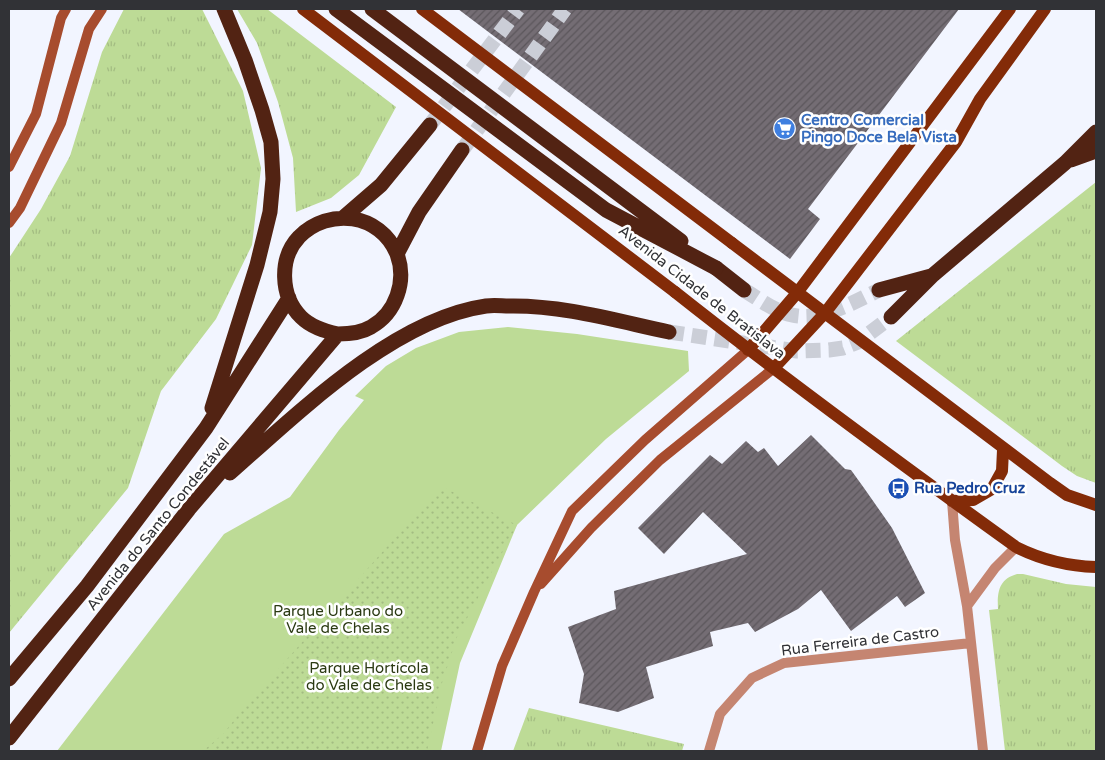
<svg xmlns="http://www.w3.org/2000/svg" width="1105" height="760" font-family="'Varela Round',sans-serif">
<style>
.grass{fill:url(#grass-tufts)}
.park{fill:#bddb96}
.garden{fill:url(#garden-dots)}
.building{fill:url(#building-hatch)}
.lines{fill:none;stroke-linecap:round;stroke-linejoin:round}
.highway-tunnel{stroke:#cbced7;stroke-width:15;stroke-dasharray:15 8;stroke-linecap:butt}
.street{stroke:#c58571;stroke-width:10}
.secondary{stroke:#a74c2e;stroke-width:10}
.primary{stroke:#832b08;stroke-width:12}
.highway{stroke:#522313;stroke-width:15}
.primary-bridge{stroke:#832b08;stroke-width:12}
.highway-bridge{stroke:#522313;stroke-width:15}
.labels{text-anchor:middle;stroke-width:5;stroke-linejoin:round;paint-order:stroke}
.shop-label{font-size:15px;font-weight:bold;fill:#366cbe;stroke:#fff;text-anchor:start}
.street-label{font-size:15px;fill:#313236;stroke:#fff}
.transit-label{font-size:15px;font-weight:bold;fill:#164399;stroke:#fff;text-anchor:start}
.park-label{font-size:15px;fill:#2b3a13;stroke:#fff}
</style>
<defs>
<pattern id="grass-tufts" width="24" height="20" patternUnits="userSpaceOnUse" patternTransform="scale(1.25)"><rect width="24" height="20" fill="#bddb96"/><path d="M3 7l-1-3M5 7V3M7 7l1-3M15 17l-1-3M17 17v-4M19 17l1-3" fill="none" stroke="#a3bc82"/></pattern>
<pattern id="garden-dots" width="8" height="8" patternUnits="userSpaceOnUse" patternTransform="scale(1.25)"><rect width="8" height="8" fill="#bddb96"/><path d="M2 2h.1M6 6h.1" fill="none" stroke="#a3bc82" stroke-width="1.8" stroke-linecap="round"/></pattern>
<pattern id="building-hatch" width="6" height="6" patternUnits="userSpaceOnUse" patternTransform="scale(1.25)"><rect width="6" height="6" fill="#746d74"/><path d="M-1 1l2-2M0 6l6-6M5 7l2-2" fill="none" stroke="#5b565b"/></pattern>
</defs>
<rect width="100%" height="100%" fill="#f2f5ff"/>
<path class="grass" d="M124,9H202L243,91L261,168L252,245L216,319L161,391L128,488L9,633V258L41,209L70,156L102,52Z
M237,9H267L396,107L359,175L331,198L296,212L293,158L278,102L257,43Z
M1096,182V483L1077,476L1062,466L896,341Z
M1017,574H1023L1066,584L1096,587V751H1005L989,610L998,609C997,592 999,579 1017,574Z
M529,708L684,744L682,751H513Z"/>
<path class="park" d="M508,327L577,334L688,351L689,371L606,439L517,525L460,663L441,751H57L224,534L290,497L339,430L364,400L355,396L386,366L416,348L459,332Z"/>
<path class="garden" d="M443,487L517,525L457,637L442,683L427,751H203L223,734L248,703L385,549Z"/>
<path class="building" d="M458,9H959L808,209L820,219L790,259Z
M811,435L845,469L851,470L864,488L892,528L925,593L905,607L897,596L851,631L821,590L798,609L755,632L748,623L710,632L713,646L646,667L654,698L618,712L579,703L584,674L568,627L616,609L614,591L747,554L703,512L664,554L638,528L710,455L722,464L746,441L758,452L764,448L778,466Z"/>
<g class="lines">
<path class="highway-tunnel" d="M430,125L518,9
M463,149L565,9
M744,290C759,299 774,311 792,315C820,322 854,302 879,290
M669,332L797,351L829,350L843,348L858,342L891,317"/>
<path class="street" d="M952,501L955,540L967,606L983,751
M967,606L995,568L1016,547
M709,751L720,714L752,678L784,663L971,643"/>
<path class="secondary" d="M9,167L36,114L61,18L66,9
M9,223L20,208L61,123L89,29L102,9
M541,584L591,528L660,460L774,368
M477,751L502,666L534,592L572,511L645,440L748,350"/>
<path class="primary" d="M732,243L1050,483L1067,495L1096,505
M675,292C786,380 901,464 1016,547C1042,560 1068,566 1096,567
M748,350L797,293L1010,9
M774,368L825,313L956,142L980,99L1045,9
M952,501L973,500L992,489L1002,471L1003,450"/>
<path class="highway" d="M1071,160L1096,151
M344,217L381,185L430,125
M397,254L419,212L462,150
M716,268L744,290
M879,290L931,276
M891,317L933,275L1065,163L1096,132
M212,408L257,265L270,212L273,179L271,142L262,110L245,60L224,9
M230,473C298,413 394,319 486,306C494,305 502,306 509,306C563,305 617,321 669,332
M9,679L87,586L206,428L289,298
M9,738L189,509L338,334C349,334 361,333 371,327C396,313 407,281 397,254C380,213 329,207 299,237C279,258 280,296 301,317C311,327 324,331 338,334"/>
<path class="primary-bridge" d="M303,9L675,292
M422,9L732,243"/>
<path class="highway-bridge" d="M336,9L606,210L716,268
M372,9L681,241"/>
</g>
<defs>
<symbol id="supermarket-disc" viewBox="-11 -11 22 22"><circle r="9.5" fill="#3f7fe0" stroke="#fff"/><path d="M-6-5.5h2.5l.6 2H6L4.5 2H-2.5L-4.4-4H-6ZM-1.5 3.2a1.3 1.3 0 1 0 .1 0ZM3 3.2a1.3 1.3 0 1 0 .1 0Z" fill="#fff"/></symbol>
<symbol id="bus-disc" viewBox="-11 -11 22 22"><circle r="9.5" fill="#1a4fb4" stroke="#fff"/><path d="M-5-6H5V4H4V6H2V4H-2V6H-4V4H-5ZM-3.5-4V0h7V-4ZM-3.5 1.2v1.5H-2V1.2ZM2 1.2v1.5H3.5V1.2Z" fill="#fff"/></symbol>
</defs>
<g fill-rule="evenodd">
<use href="#supermarket-disc" x="772" y="116" width="25" height="25"/>
<use href="#bus-disc" x="886" y="476" width="25" height="25"/>
</g>
<g class="labels">
<g class="shop-label">
<text x="801" y="125">Centro Comercial<tspan x="801" dy="17">Pingo Doce Bela Vista</tspan></text>
</g>
<g class="street-label">
<text transform="translate(702 292) rotate(38)" y="5">Avenida Cidade de Bratislava</text>
<text transform="translate(158 524) rotate(-51)" y="5">Avenida do Santo Condestável</text>
<text transform="translate(860 641) rotate(-7)" y="5">Rua Ferreira de Castro</text>
</g>
<g class="transit-label">
<text x="914" y="493">Rua Pedro Cruz</text>
</g>
<g class="park-label">
<text x="338" y="616">Parque Urbano do<tspan x="338" dy="17">Vale de Chelas</tspan></text>
<text x="369" y="673">Parque Hortícola<tspan x="369" dy="17">do Vale de Chelas</tspan></text>
</g>
</g>
<rect width="1105" height="760" fill="none" stroke="#313236" stroke-width="20"/>
</svg>
